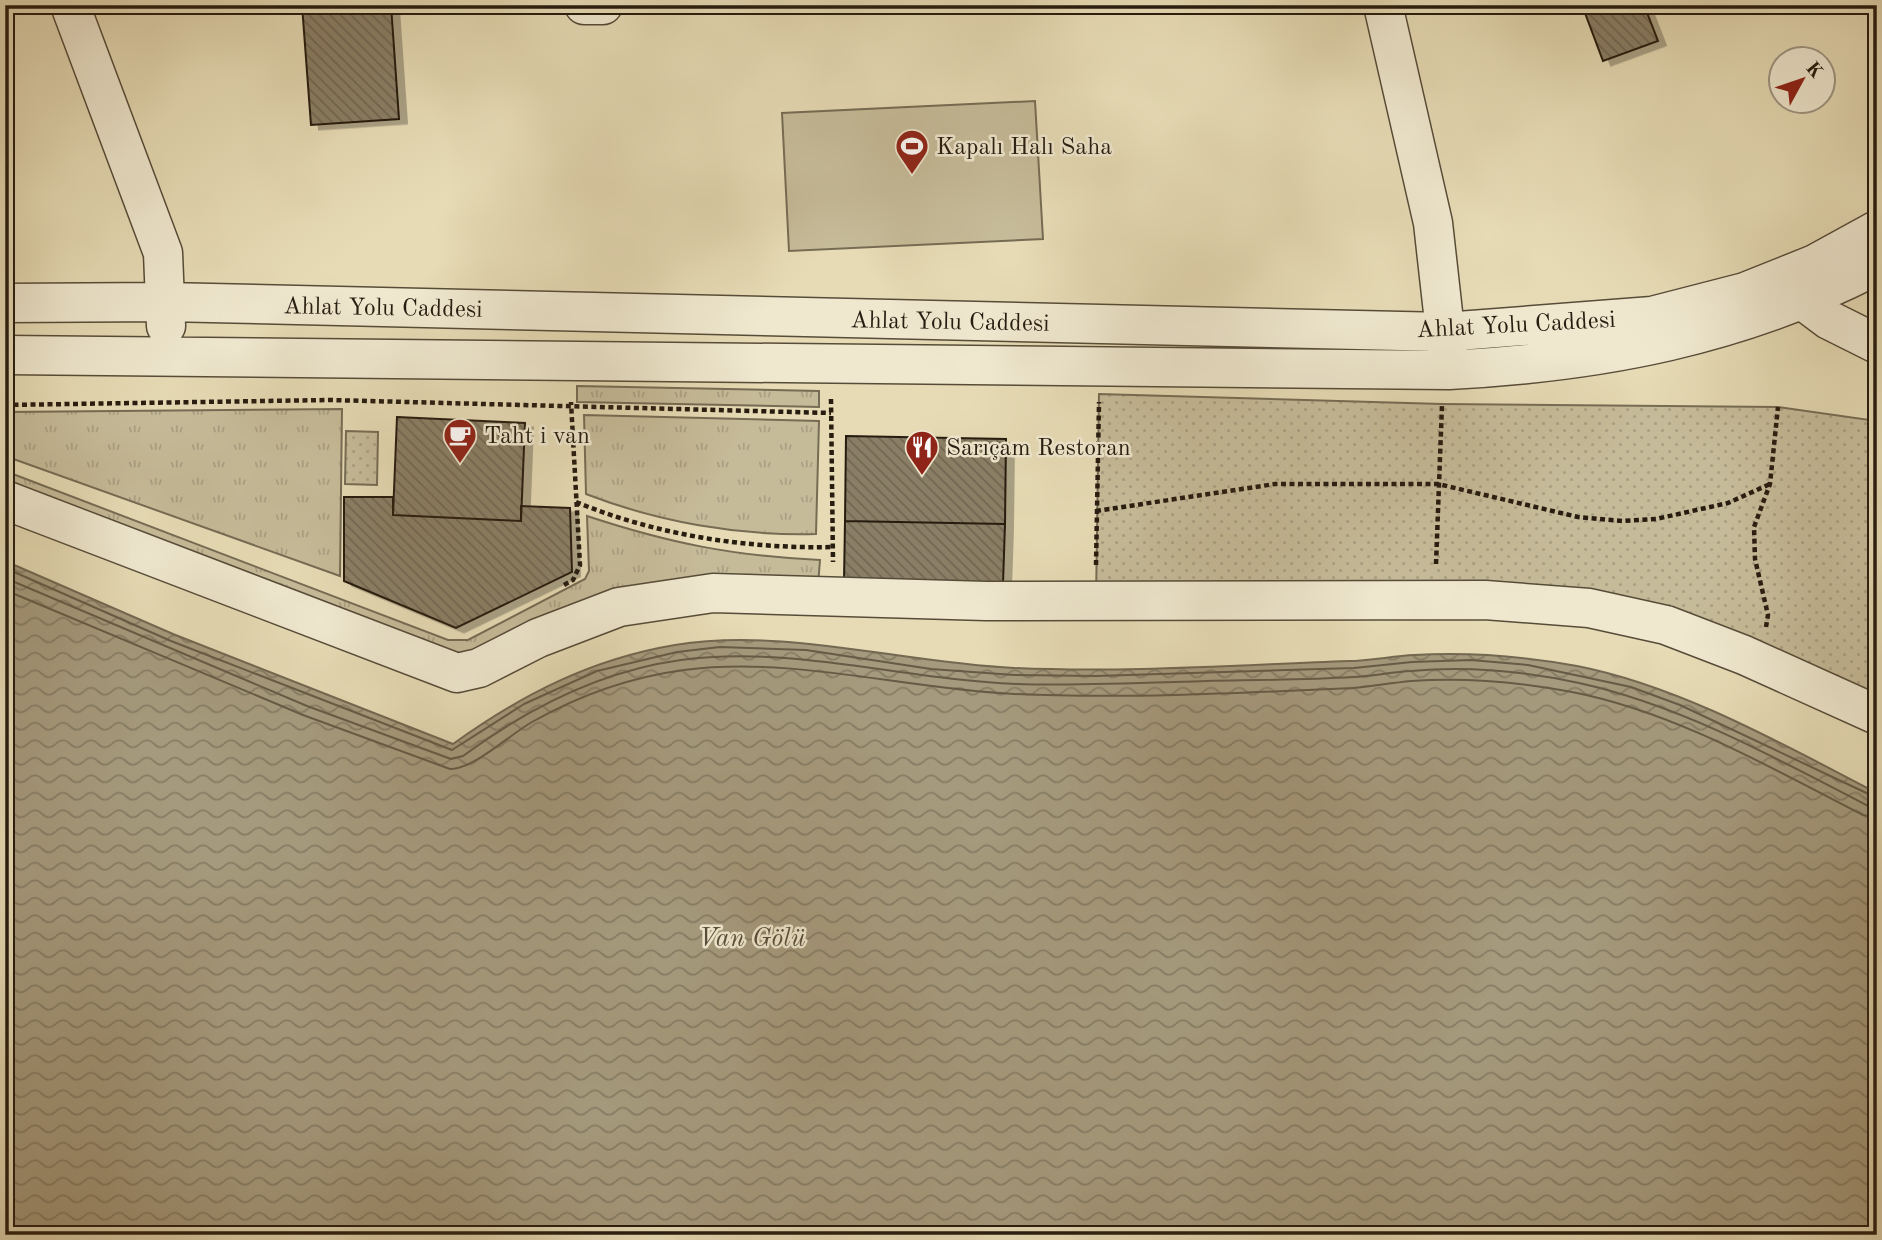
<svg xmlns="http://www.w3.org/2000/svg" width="1882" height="1240" font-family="'Old Standard TT',serif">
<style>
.grass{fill:url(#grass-tufts);stroke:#766c54;stroke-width:2}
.park{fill:url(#park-dots);stroke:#766c54;stroke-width:2}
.pitch{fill:#c6bb99;stroke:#766c54;stroke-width:2}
.water{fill:url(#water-waves);stroke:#736851;stroke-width:2}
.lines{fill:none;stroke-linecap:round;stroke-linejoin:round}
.shore{stroke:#665b46;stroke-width:2}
.building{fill:url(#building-back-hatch);stroke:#271c10;stroke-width:2;filter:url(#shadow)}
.minor-casing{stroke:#574c39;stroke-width:41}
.path{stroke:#271c10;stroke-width:4.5;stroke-dasharray:5 3.5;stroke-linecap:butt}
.minor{stroke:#efe8cf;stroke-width:38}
.labels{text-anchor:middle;stroke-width:5;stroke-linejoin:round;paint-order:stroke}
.poi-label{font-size:24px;fill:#271c10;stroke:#efe8cf;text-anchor:start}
.street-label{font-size:24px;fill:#271c10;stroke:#efe8cf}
.water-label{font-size:26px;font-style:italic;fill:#594e3c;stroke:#efe8cf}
</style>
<defs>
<pattern id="grass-tufts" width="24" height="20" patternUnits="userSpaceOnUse" patternTransform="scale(1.75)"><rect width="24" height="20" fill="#c6bb99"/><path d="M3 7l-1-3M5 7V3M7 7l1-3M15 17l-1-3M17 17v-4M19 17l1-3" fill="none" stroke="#aaa083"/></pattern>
<pattern id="park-dots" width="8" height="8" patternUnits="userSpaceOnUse" patternTransform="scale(1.75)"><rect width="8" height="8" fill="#c6bb99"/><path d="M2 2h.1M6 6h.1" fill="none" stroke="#aaa083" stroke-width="1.8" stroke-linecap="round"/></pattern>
<pattern id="water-waves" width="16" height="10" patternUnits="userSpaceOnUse" patternTransform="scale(1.75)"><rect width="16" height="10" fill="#a59a7d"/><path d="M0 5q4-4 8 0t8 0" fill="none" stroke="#867d65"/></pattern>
<pattern id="building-back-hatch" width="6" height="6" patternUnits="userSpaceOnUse" patternTransform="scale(1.75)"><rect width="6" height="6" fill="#8a7f66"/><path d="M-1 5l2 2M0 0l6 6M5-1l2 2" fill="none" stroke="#716753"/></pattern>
<filter id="shadow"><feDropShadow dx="8" dy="4.5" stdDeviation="0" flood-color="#0004"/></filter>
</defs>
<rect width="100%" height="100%" fill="#e6dbb5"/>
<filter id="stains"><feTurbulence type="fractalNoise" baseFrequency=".00286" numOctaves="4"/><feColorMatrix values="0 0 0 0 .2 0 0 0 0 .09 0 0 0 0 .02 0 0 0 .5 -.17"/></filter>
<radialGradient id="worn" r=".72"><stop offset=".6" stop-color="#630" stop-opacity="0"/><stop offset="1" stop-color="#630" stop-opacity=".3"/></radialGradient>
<path class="grass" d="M577,386L819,391V407L577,402Z
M342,409L340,576L5,456V412Z
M584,415L819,421L816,534C738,536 658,522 586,494Z
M5,471L448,640H468L585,579L589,571L587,516C669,543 733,556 820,560L818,585L466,658L5,490Z"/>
<path class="park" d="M1099,394L1442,404L1778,407L1877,421V715L1666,625L1096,601Z
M346,431L378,432L377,485L345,484Z"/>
<path class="pitch" d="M1035,101L1043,239L789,251L782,113Z"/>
<path class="water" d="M5,561L173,634L453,744C521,695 591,659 675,645C785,627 902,663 1014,668C1125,673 1237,665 1348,661C1370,661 1392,656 1414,655C1469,652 1523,656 1577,666C1680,686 1784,745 1877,793V1235H5Z"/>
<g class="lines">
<path class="shore" d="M5,568L171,641L452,750L524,704L597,671L677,652L720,647L806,650L931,669L1014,675L1096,676L1354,668L1412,662L1471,660L1528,665L1631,687L1680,705L1877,798
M5,578L307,706L451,759L463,756C528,708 600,671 681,660C794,645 904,680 1016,684C1080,686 1143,683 1207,681C1255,680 1304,680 1353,677C1373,676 1392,672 1411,671C1467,666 1524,671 1579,683C1680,705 1776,758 1868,806L1877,807
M5,590L303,715L450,769C474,769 509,735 532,722C578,696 631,677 684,670C794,656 904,689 1014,694C1123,699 1243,693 1353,688C1372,686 1392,683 1411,681C1465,677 1519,682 1572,692C1675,712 1771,768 1863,815L1877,818"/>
</g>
<path class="building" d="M302,5H391L399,119L311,125Z
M1582,5H1644L1658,41L1603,61Z
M397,417L525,423L521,521L393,515Z
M846,436L1006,439L1005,524L845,521Z
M344,497H393V515L521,521V506L570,508L572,572L456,628L344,581Z
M845,521L1005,524L1003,584L844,582Z"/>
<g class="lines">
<defs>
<path id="minor" d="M70,5L163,253L166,326
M584,5H603
M1383,5L1433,223L1448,357
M1786,288L1829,320L1877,344
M5,303L166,302L1445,332L1652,316L1745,292L1815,264L1877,230
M5,355L1449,370C1601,362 1741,336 1877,265
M5,500L457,673L479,668L538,638L619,607L713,593L986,601L1485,600L1589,608L1666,625L1744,655L1877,715"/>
</defs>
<use href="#minor" class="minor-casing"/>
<path class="path" d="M831,399L833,562
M5,405L330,400L831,413
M576,502C656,535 747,549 833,547
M1096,511L1275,484H1438L1578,517L1623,521L1656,519L1728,503L1770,484
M1436,564L1442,405
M1096,565L1099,402
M564,585L573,580L580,565L571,402
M1766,627L1768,615L1755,559L1754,527L1770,484L1778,407"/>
<use href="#minor" class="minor"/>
</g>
<defs>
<symbol id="stadium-pin" viewBox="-11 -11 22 30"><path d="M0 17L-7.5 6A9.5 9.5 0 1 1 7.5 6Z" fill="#8f2418" stroke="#efe8cf"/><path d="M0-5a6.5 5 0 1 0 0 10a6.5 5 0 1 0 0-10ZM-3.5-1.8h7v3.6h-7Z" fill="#fff"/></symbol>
<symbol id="cafe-pin" viewBox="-11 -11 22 30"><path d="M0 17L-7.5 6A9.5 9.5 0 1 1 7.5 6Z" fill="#8f2418" stroke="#efe8cf"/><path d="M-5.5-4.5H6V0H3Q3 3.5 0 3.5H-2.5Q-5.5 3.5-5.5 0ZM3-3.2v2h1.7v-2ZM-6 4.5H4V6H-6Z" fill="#fff"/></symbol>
<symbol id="restaurant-pin" viewBox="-11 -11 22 30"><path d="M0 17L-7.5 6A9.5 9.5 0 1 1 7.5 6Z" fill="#8f2418" stroke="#efe8cf"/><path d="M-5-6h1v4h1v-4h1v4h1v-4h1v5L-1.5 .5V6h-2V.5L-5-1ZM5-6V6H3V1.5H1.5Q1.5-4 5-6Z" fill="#fff"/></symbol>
</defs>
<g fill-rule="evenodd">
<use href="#stadium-pin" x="893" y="127" width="38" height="52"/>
<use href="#cafe-pin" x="441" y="416" width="38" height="52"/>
<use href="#restaurant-pin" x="903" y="428" width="38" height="52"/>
</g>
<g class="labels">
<g class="poi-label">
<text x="936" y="154">Kapalı Halı Saha</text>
<text x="484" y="443">Taht i van</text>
<text x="946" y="455">Sarıçam Restoran</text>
</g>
<g class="street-label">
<text transform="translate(383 307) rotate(1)" y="8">Ahlat Yolu Caddesi</text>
<text transform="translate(950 321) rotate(1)" y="8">Ahlat Yolu Caddesi</text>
<text transform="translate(1516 324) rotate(-3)" y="8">Ahlat Yolu Caddesi</text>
</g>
<g class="water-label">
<text x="752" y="946">Van Gölü</text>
</g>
</g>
<rect width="1882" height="1240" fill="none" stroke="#e6dbb5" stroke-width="28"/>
<rect x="7" y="7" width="1868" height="1226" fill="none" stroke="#271c10" stroke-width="3.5"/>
<rect x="14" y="14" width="1854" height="1212" fill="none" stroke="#271c10" stroke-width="2"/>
<g transform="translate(1802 80) rotate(50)"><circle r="33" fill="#efe8cf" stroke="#9f9683" stroke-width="2"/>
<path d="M0-5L12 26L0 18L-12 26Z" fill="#8f2418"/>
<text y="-10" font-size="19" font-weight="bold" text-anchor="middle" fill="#271c10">K</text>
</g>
<rect width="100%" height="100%" filter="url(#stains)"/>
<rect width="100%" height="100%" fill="url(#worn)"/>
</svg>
